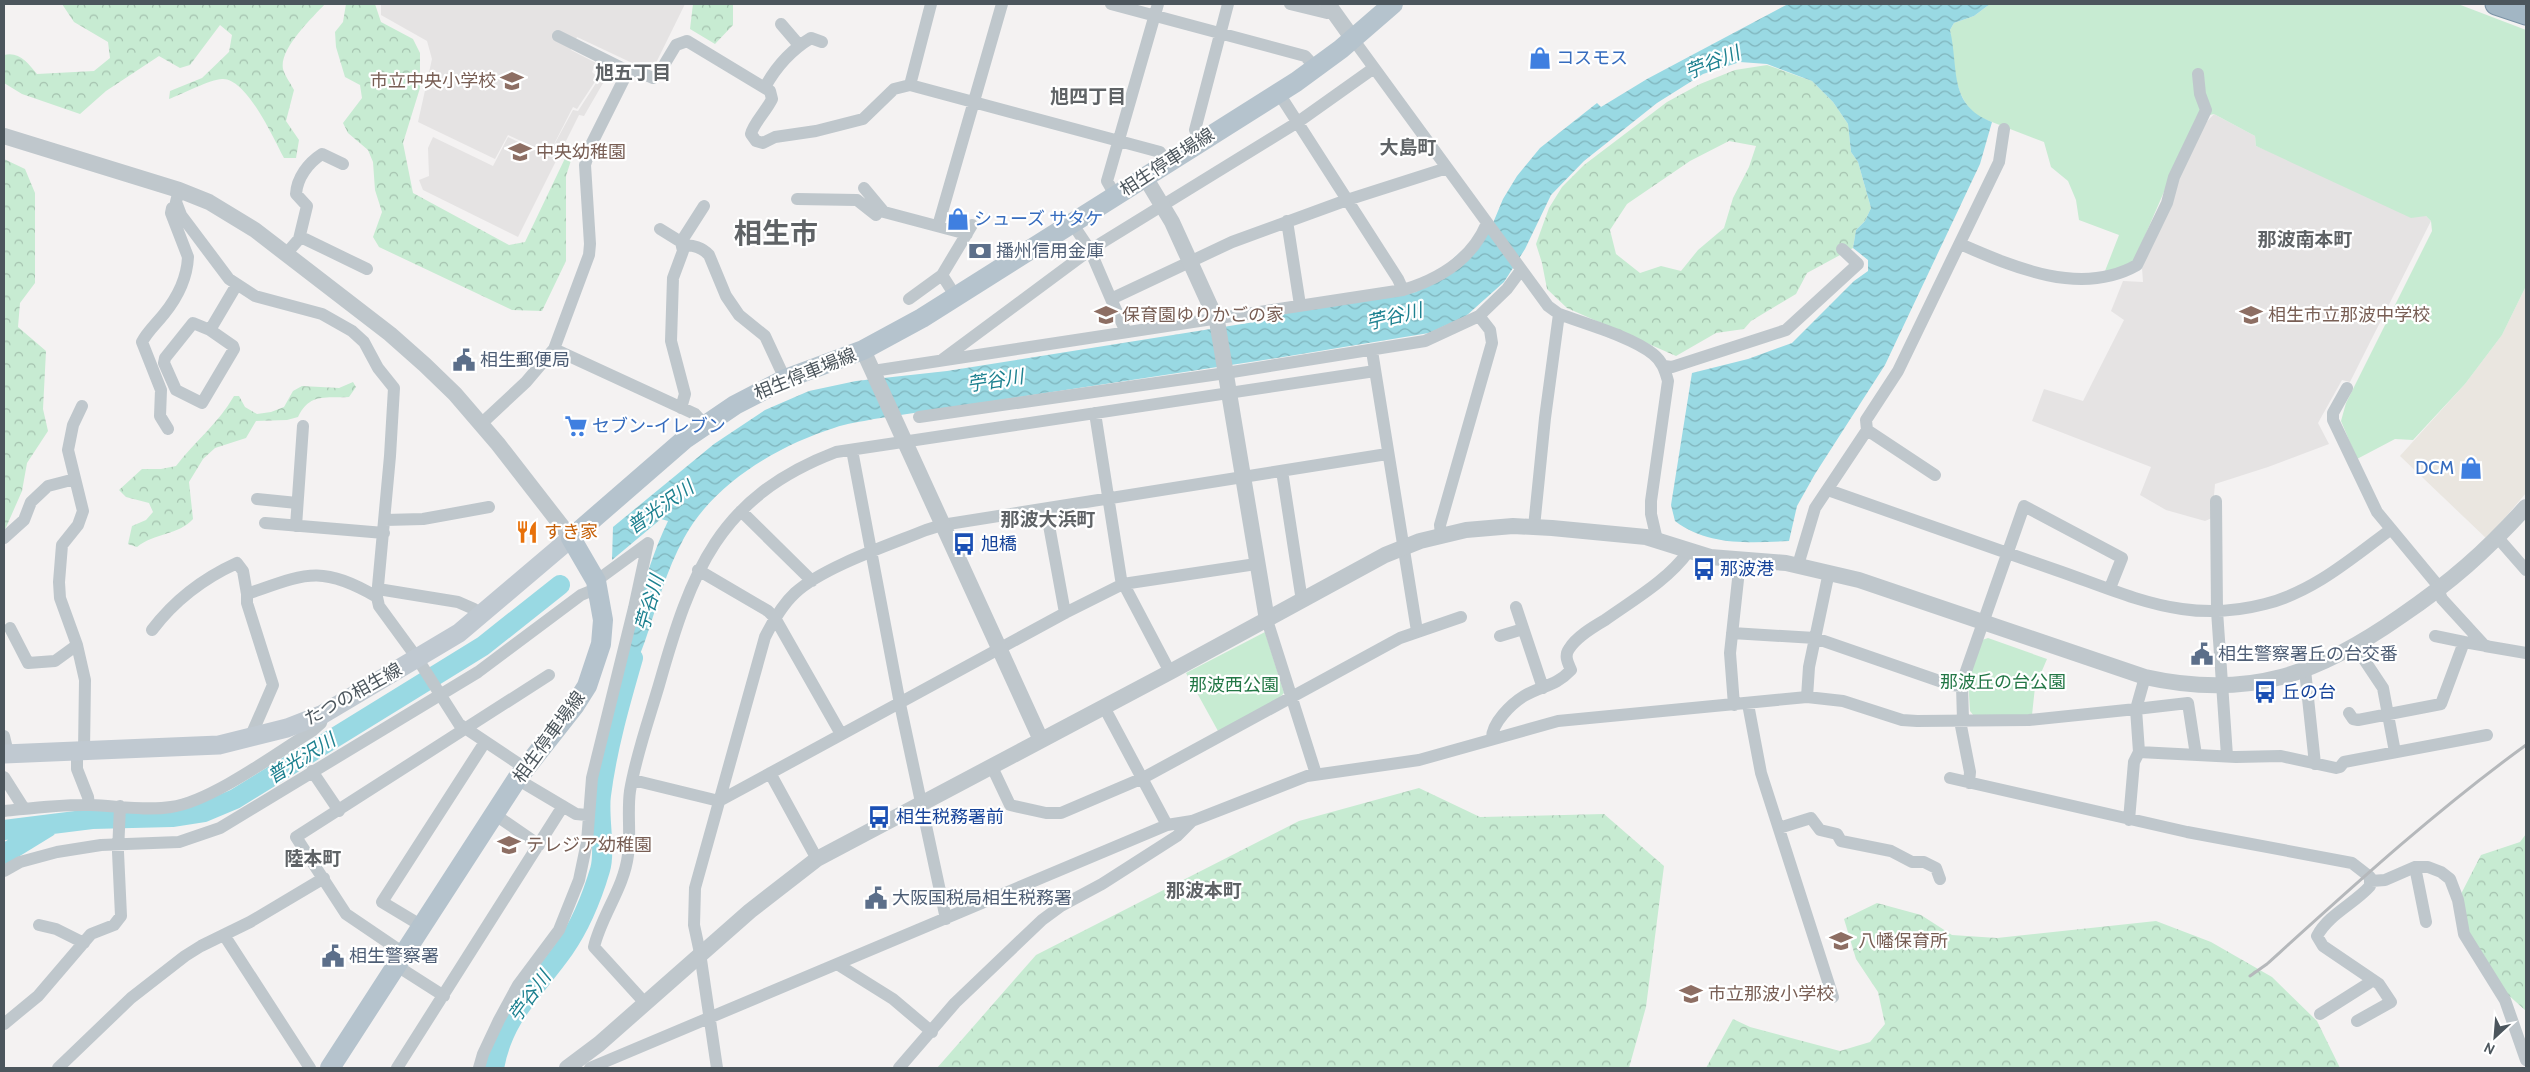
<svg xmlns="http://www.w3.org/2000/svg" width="2530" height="1072" font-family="Cabin,'Noto Sans JP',sans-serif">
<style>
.commercial{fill:#eae6e0}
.education{fill:#e5e3e3}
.forest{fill:url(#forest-crowns);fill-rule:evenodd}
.park{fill:#c7ebd2}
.water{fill:url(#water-waves)}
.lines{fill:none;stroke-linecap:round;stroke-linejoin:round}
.river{stroke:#99d9e3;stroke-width:20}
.trunk-casing{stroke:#7b93a6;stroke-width:23}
.minor{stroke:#bfc7cc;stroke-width:12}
.tertiary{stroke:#bfc7cc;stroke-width:16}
.secondary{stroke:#c0c9d1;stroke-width:19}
.primary{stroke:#b5c3cd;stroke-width:20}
.trunk{stroke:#a2b6c4;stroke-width:21}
.rail{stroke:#b5b8bb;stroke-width:3}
.labels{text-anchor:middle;stroke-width:4.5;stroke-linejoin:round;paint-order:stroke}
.shop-label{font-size:18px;fill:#366cbe;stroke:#fff;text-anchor:start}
.education-label{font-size:18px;fill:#785e54;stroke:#fff;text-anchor:start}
.street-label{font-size:18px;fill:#4c565d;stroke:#fff}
.service-label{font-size:18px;fill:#4e5e75;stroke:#fff;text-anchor:start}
.food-label{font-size:18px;fill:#c56008;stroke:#fff;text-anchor:start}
.transit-label{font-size:18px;fill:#164399;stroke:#fff;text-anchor:start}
.park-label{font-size:18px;fill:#237746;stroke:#fff}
.water-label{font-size:19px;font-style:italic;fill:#1d8190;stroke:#fff}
.neighbourhood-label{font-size:19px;font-weight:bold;fill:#5f6366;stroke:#fff}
.town-label{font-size:28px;font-weight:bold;fill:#5f6366;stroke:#fff}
</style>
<defs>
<pattern id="forest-crowns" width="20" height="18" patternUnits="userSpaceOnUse" patternTransform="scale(1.25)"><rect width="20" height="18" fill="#c7ebd2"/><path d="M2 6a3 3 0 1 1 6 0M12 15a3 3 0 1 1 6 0" fill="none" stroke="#a4c1ae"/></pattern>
<pattern id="water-waves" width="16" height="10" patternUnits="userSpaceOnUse" patternTransform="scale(1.25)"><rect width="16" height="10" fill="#99d9e3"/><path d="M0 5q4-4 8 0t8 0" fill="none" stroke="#7fb3bb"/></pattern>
</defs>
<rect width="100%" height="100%" fill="#f4f2f2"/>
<path class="commercial" d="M2526,286V493L2487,539L2400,456L2465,384L2502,335Z"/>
<path class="education" d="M381,4H685L653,69L647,70L577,37L571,50L596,63L592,72L598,77L577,109L573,107L549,154L508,135L495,159L418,122L432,59L427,41L381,15Z
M598,65L610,71L584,116L579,115L518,237L423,190L419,180L429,176L428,148L433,137L493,166L508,137L548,156L573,110L578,111L600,77L595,72Z
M2214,114L2255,136L2256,146L2426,216L2431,221L2350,382L2342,380L2318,423L2329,444L2268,467L2215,484L2212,518L2205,521L2166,510L2140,495L2151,467L2032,421L2044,389L2083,401L2124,320L2111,311L2123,281L2143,282L2142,268L2184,160L2200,129Z"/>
<path class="forest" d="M62,4H325C312,18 279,49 283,69C285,76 291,84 294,90L286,121L299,140L296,158H284C274,139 247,79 223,79C213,78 180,95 169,99L170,91L202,78L229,52L232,35L220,25L190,65L180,68L159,56L106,91L80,114L22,94L4,83V55C19,51 28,63 37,74L94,71L110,58L108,42L74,22Z
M346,4H375L381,22L413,39L420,53V88L403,143L413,193L509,245L525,242L568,152L575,148L566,176V261L542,311L512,310L379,247L373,237L382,212L375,190L373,162L368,150L348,133L343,123L362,98L360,85L345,77L336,47L335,32L343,22Z
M693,4H733V25L715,44L690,29Z
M1767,65L1812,81L1833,102L1848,124L1851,152L1858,162L1871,208L1865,221L1856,230L1853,248L1807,273L1796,294L1751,321L1744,329L1716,333L1676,356L1567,308L1547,289L1542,263L1536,244L1549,208L1562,187L1584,165L1667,102L1700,84L1735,70ZM1729,141L1756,146L1749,167L1733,198L1724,228L1698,250L1681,271L1661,266L1640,273L1616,254L1610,230L1627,204L1690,161Z
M4,159L25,169L35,193V283L20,303L18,327L46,351L43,409L48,431L27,463L22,491L4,532Z
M353,382L356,387L349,397C325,398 309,393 298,417L287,420L256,421L246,438L215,448L203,459L189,482L193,519C179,535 154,533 137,547L128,544L132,526L146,520L153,512L149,503L126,497L119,490L142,469H161L176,466C195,441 218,424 234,396H239L245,407L257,414L271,412L284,407L293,391L302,386L339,388Z
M1419,788L1480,817L1604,814L1664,866L1646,1007L1629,1068H937L1036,955L1299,821Z
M2526,834V1011L2505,992L2465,934L2461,894L2481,855L2520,842Z
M1877,903L1921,915L1952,935L1997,938L2156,921L2211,942L2272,977L2317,1021L2340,1068H1706L1733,1019L1750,1027L1840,1051L1870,1042L1885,1024L1878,992L1856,959L1844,919Z"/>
<path class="park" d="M1990,4H2458L2526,30V286L2502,335L2465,384L2413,440L2395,439L2357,459L2341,421L2346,403L2432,231L2431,221L2426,216L2411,218L2256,146L2255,136L2214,114L2196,118L2134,261L2122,268L2105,271L2119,235L2079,220L2076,200L2068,181L2051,167L2044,142L1979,117C1952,98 1954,60 1950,30L1954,23L1974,16Z
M1265,632L1284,693L1277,700L1218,731L1186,673Z
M1988,638L2047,659L2035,687L2032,715L1974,716L1970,711L1968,679L1982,640Z"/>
<path class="water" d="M1788,4H1990L1974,16L1954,23L1950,30C1959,69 1948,105 1992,122L1980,164L1885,365L1815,474L1797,506L1789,541C1750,543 1708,546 1675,521L1671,505L1692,373L1748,359L1792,343L1854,281L1868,271V260L1853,248L1856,230L1865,221L1871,208L1858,162L1851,152L1848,124L1833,102L1812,81L1767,64L1740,62L1703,74L1657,103L1584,161L1551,195L1525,249L1504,282L1466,316L1429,333L1277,358L874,419C861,422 847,423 834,428C777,446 713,484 684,538C666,571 657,606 645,641C637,664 625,685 615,707C630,645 640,579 668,521L661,519L612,560L613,527L714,444L765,410L809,391L856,381L947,371L1267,320L1268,315L1416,292L1493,223L1503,199L1517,176L1540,148L1597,103L1601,107L1647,79Z"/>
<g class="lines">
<path class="river" d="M4,830L92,819L172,817L204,812L235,799L483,646L560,585
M4,854L48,827
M494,1068C503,1016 535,990 564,949C580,926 592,897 600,870C606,850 598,816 601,795C607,748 620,703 633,658"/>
<defs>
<path id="trunk" d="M2496,4L2526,14"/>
</defs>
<use href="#trunk" class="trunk-casing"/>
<path class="minor" d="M1111,4L1305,56L1315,67
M1290,4L1327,13L1332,10
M781,24L799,45
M558,36L628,71H637L653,78L658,75L676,45L687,41L770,91L772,99C767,110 753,124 751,134L756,141L763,143L775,137L816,131L863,119L894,89L910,85L1160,152L1166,162
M1353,39L1548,306L1559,314C1586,324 1632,337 1653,354C1662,361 1665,370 1668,381L1651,501V514L1657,540
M910,85L931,4
M765,87C776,67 791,50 811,38L822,42
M1278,92L1398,279L1403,290
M1201,140L1195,130L1228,4
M864,188L884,212L967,234
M179,190L176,202L181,215L229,279L255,296L322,314L352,331L364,342L378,368L394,388L390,456L377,597L379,606L417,658L459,724L525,768
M1115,195L1107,181L1158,4
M797,199L857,200L876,215
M1287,221L1300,305
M1072,223L1090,250L1111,299L1232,242L1347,200L1447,168
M938,226L1002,4
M660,229L681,242
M299,239L307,206L296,194C297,178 308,163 322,154L343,164
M1960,244C2013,267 2081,297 2137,265L2167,203L2174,177L2206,110L2200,94L2198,74
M683,246C692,244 703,248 709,255L726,296L739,315L765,336L785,379
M286,254L299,239H305L367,269
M942,275L956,297
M909,299L942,275L972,225
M1111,299L1126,332
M210,330L193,323L165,358L164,363L176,390L202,403L234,349L233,346L210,330L236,286
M554,349L695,414L705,425
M1372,351L1417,631
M943,359L1090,250L1298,122L1374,68
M1664,366L1672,367L1786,330L1858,264L1842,249
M873,371L1403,290C1440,279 1472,259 1487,223
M2347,388L2333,413V420L2377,512L2435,582L2442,599L2485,646L2526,653
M82,406L73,425L68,450L83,511L78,525L62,545L59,582L60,598L77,645L85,680L84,751
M681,408L685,394L671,341L673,278L683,251L681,242L704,206
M1095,413L1121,579L1170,672
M919,417L1226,373L1425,341L1479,316L1507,289L1521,270
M481,424L526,382L554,349L589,255L590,244L585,165L592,143L628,71
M168,429L160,416L161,390L142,342C147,332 156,324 164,314C177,298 187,278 188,257L171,213L172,208
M1867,430L1866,420L1898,371L1999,162L2004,129
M852,450L900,704L946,919
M1282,471L1302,601
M1828,490C1904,517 1980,543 2056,570C2097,584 2139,603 2182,609C2209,613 2238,611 2265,604C2313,592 2351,559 2390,530
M257,499L297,503
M2216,501L2217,611L2227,756
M1046,509L1065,613
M741,511L812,581
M385,520L423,519L489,507
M265,523L384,533
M296,526L303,426
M1534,527L1545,418L1559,314
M1441,535L1440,525L1492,343L1490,330L1479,316
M4,538L24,520L31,502L48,486L75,479
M2498,538L2526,570
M1798,565L1815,508L1867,430L1935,475
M698,570L768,611L775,618L841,734
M378,589L458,602L474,609L480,616
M1516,607L1543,688
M1267,620L1316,774
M10,628L28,663L55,661L77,645
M152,630C174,601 204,578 237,563L243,571L247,594
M1732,633L1815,638L1951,685L1962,686
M1500,636L1523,629
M2435,636L2464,642
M2355,646L2383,688L2395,752
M2305,670L2315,764
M1807,697L1809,667L1829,572
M1748,704L1761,773L1833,997
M1734,705L1730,653L1740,561
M1104,707L1167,825
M2349,713L2353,719L2358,720L2441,704L2464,642L2487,646
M4,736L8,753
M255,738L253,731L273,685L247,603V594C305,574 320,564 377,597
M1492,738C1492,723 1511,704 1524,696C1542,685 1555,687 1571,670C1568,663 1564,656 1569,649C1576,637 1593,627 1605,620C1633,600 1668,580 1688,552
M77,751V769L88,797L89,805
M2139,752L2236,757L2281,756L2336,768L2340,767L2344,762L2487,735
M992,767L1010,805L1046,813H1061L1143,778L1400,638L1461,617
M312,771L339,811
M770,773L817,859
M4,777L23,807
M1950,778L2187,832L2352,863L2370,877V886C2354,904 2329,914 2317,936L2323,946L2379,984L2391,1002L2357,1021
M517,779L576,814L587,815
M633,780L719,801L1065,613L1123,584L1256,564
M1969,783L1970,772L1961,726L1963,720L1962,686L1965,674L2024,506L2122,558L2110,588
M4,811C33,808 61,804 91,805C117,806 146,811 171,807C210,802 277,753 312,731L321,723L323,714
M494,814L539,845
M2129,820L2134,762L2139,752L2136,709L2188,703L2196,755
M1779,828L1811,818L1820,830L1837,834L1841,841L1891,851L1912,862H1924L1936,868L1940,879
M2415,867L2426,922
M4,871L20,862L57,852L101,845L179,842L220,828L478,672L581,595L598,588
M2371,881L2385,880L2415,867H2428L2441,872L2450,879L2458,900L2464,934L2505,1000L2526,1060
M39,925L56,929L84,943
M422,926L382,902L485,742
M224,935L310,1068
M405,954L346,914L296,837L549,675
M837,964L893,999L932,1032
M397,966L444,996
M645,1003L594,947C601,916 624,888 628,855C631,834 627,812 630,791C636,755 649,719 659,685C691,572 718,497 836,452L1375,371
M2320,1014L2369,983V977
M4,1024L38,996L91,934L114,925L121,916L118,852L120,806
M58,1068L131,998L185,956L201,946L250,922L324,878
M397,1068L563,806
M479,1068L483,1054L499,1020L518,985L559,930L579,880L587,842L592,778L634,608L648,543L596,581
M590,1068L1167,825L1192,821L1307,776L1419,760L1558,721L1807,697L1843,701L1902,720L1917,721L2029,720L2136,709L2145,677
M717,1068L700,953L694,925L695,888L765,637C773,621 782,605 795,593C823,567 889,545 926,530L942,525L1387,454
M899,1068L955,1003L1042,920L1061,906L1102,884L1177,836L1192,821"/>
<path class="tertiary" d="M1328,4L1353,39
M4,136L179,190L209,202L255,230L390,334L425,365L455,394L498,444L571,538
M1145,177L1172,222L1217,321L1267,620
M863,350L1041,740
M567,1068L599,1044L750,911L817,859L1170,672L1385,555L1420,541L1466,530L1513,526L1552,528L1646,537L1710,557L1786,563L1859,580L2145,677C2248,700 2317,675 2401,616C2451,582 2485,552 2526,507"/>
<path class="secondary" d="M4,754L219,745L287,728L323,714L459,633L571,538"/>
<path class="primary" d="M330,1068L517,779L575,705L587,686L601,644L603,620L596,581L571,538L685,439L735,405L785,379L863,350L922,318L1296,82L1341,49L1393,4"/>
<use href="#trunk" class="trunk"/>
<path class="rail" d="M2250,976L2267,964C2351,888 2435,811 2526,745"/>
</g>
<defs>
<symbol id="shop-bare" viewBox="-9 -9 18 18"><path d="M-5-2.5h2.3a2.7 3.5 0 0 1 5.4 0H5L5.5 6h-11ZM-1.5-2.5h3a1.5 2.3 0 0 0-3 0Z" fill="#3f7fe0" stroke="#fff" stroke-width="2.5" paint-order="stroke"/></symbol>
<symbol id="school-bare" viewBox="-9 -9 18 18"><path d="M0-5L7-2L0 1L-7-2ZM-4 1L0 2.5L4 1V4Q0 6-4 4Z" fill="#8d6e63" stroke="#fff" stroke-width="2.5" paint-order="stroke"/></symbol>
<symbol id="bank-bare" viewBox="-9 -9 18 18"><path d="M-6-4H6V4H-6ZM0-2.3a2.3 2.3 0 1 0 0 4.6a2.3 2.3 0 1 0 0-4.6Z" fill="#5c6f8a" stroke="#fff" stroke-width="2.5" paint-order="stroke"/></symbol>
<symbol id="civic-bare" viewBox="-9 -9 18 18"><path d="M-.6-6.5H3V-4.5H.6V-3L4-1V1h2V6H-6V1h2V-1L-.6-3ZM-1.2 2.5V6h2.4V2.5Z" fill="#5c6f8a" stroke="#fff" stroke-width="2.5" paint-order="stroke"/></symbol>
<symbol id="supermarket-bare" viewBox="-9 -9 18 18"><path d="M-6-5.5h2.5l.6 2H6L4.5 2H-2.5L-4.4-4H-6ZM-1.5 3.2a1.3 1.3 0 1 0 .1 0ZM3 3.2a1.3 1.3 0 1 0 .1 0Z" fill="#3f7fe0" stroke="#fff" stroke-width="2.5" paint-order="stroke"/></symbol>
<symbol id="restaurant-bare" viewBox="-9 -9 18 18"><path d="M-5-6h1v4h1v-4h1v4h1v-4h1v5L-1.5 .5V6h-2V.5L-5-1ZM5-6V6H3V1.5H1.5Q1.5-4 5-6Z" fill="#e8710a" stroke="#fff" stroke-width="2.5" paint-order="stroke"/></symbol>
<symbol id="bus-bare" viewBox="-9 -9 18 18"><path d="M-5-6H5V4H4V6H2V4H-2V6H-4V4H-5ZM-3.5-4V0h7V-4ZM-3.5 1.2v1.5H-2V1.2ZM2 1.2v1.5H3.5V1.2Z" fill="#1a4fb4" stroke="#fff" stroke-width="2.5" paint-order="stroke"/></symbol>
</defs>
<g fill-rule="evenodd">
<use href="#shop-bare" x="1524" y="42" width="32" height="32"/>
<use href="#school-bare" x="496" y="65" width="32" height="32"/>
<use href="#school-bare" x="504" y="136" width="32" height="32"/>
<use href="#shop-bare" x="942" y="203" width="32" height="32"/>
<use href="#bank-bare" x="964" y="235" width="32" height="32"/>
<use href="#school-bare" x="1090" y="299" width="32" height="32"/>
<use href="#school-bare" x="2235" y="299" width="32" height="32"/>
<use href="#civic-bare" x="448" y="344" width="32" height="32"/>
<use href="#supermarket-bare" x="560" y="410" width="32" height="32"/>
<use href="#shop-bare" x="2455" y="452" width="32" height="32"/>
<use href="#restaurant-bare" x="511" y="516" width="32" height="32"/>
<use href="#bus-bare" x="948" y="528" width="32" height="32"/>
<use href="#bus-bare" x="1688" y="553" width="32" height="32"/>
<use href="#civic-bare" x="2186" y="638" width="32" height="32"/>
<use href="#bus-bare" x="2249" y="676" width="32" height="32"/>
<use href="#bus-bare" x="863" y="801" width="32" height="32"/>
<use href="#school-bare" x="493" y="829" width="32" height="32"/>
<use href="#civic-bare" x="860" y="882" width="32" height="32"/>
<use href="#school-bare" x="1825" y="925" width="32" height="32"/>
<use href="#civic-bare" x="317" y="940" width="32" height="32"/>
<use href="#school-bare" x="1675" y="978" width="32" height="32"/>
</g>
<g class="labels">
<g class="shop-label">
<text x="1556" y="64">コスモス</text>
<text x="974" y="225">シューズ サタケ</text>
<text x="592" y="432">セブン-イレブン</text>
<text x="2454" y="474" text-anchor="end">DCM</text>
</g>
<g class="education-label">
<text x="496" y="87" text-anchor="end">市立中央小学校</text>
<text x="536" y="158">中央幼稚園</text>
<text x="1122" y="321">保育園ゆりかごの家</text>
<text x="2268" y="321">相生市立那波中学校</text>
<text x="526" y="851">テレジア幼稚園</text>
<text x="1858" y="947">八幡保育所</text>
<text x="1708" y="1000">市立那波小学校</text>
</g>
<g class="street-label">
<text transform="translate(1167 162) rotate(-33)" y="6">相生停車場線</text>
<text transform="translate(805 374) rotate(-22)" y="6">相生停車場線</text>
<text transform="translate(353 694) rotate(-29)" y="6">たつの相生線</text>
<text transform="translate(549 737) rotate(-54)" y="6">相生停車場線</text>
</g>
<g class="service-label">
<text x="996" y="257">播州信用金庫</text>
<text x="480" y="366">相生郵便局</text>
<text x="2218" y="660">相生警察署丘の台交番</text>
<text x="892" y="904">大阪国税局相生税務署</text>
<text x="349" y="962">相生警察署</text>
</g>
<g class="food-label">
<text x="544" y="538">すき家</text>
</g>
<g class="transit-label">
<text x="981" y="550">旭橋</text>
<text x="1720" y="575">那波港</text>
<text x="2282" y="698">丘の台</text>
<text x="896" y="823">相生税務署前</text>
</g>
<g class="park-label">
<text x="2003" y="688">那波丘の台公園</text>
<text x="1234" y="691">那波西公園</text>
</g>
<g class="water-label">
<text transform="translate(1712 62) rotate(-22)" y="7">苧谷川</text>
<text transform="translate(1394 316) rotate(-14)" y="7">苧谷川</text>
<text transform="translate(995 380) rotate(-9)" y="7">苧谷川</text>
<text transform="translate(660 507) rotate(-35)" y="7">普光沢川</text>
<text transform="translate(649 603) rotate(-74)" y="7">苧谷川</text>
<text transform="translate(301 758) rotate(-32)" y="7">普光沢川</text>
<text transform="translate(529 996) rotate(-54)" y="7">苧谷川</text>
</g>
<g class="neighbourhood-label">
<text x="633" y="79">旭五丁目</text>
<text x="1088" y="103">旭四丁目</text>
<text x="1408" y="154">大島町</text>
<text x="2305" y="246">那波南本町</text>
<text x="1048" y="526">那波大浜町</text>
<text x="313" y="865">陸本町</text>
<text x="1204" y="897">那波本町</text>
</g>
<g class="town-label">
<text x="776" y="243">相生市</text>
</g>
</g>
<rect width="2530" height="1072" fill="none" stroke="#4c565d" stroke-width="10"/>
<g transform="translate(2495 1037) rotate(206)" stroke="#ffffff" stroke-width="4" paint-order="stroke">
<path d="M0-4L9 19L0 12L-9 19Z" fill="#4c565d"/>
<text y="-8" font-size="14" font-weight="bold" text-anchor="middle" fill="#4c565d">N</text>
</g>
</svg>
